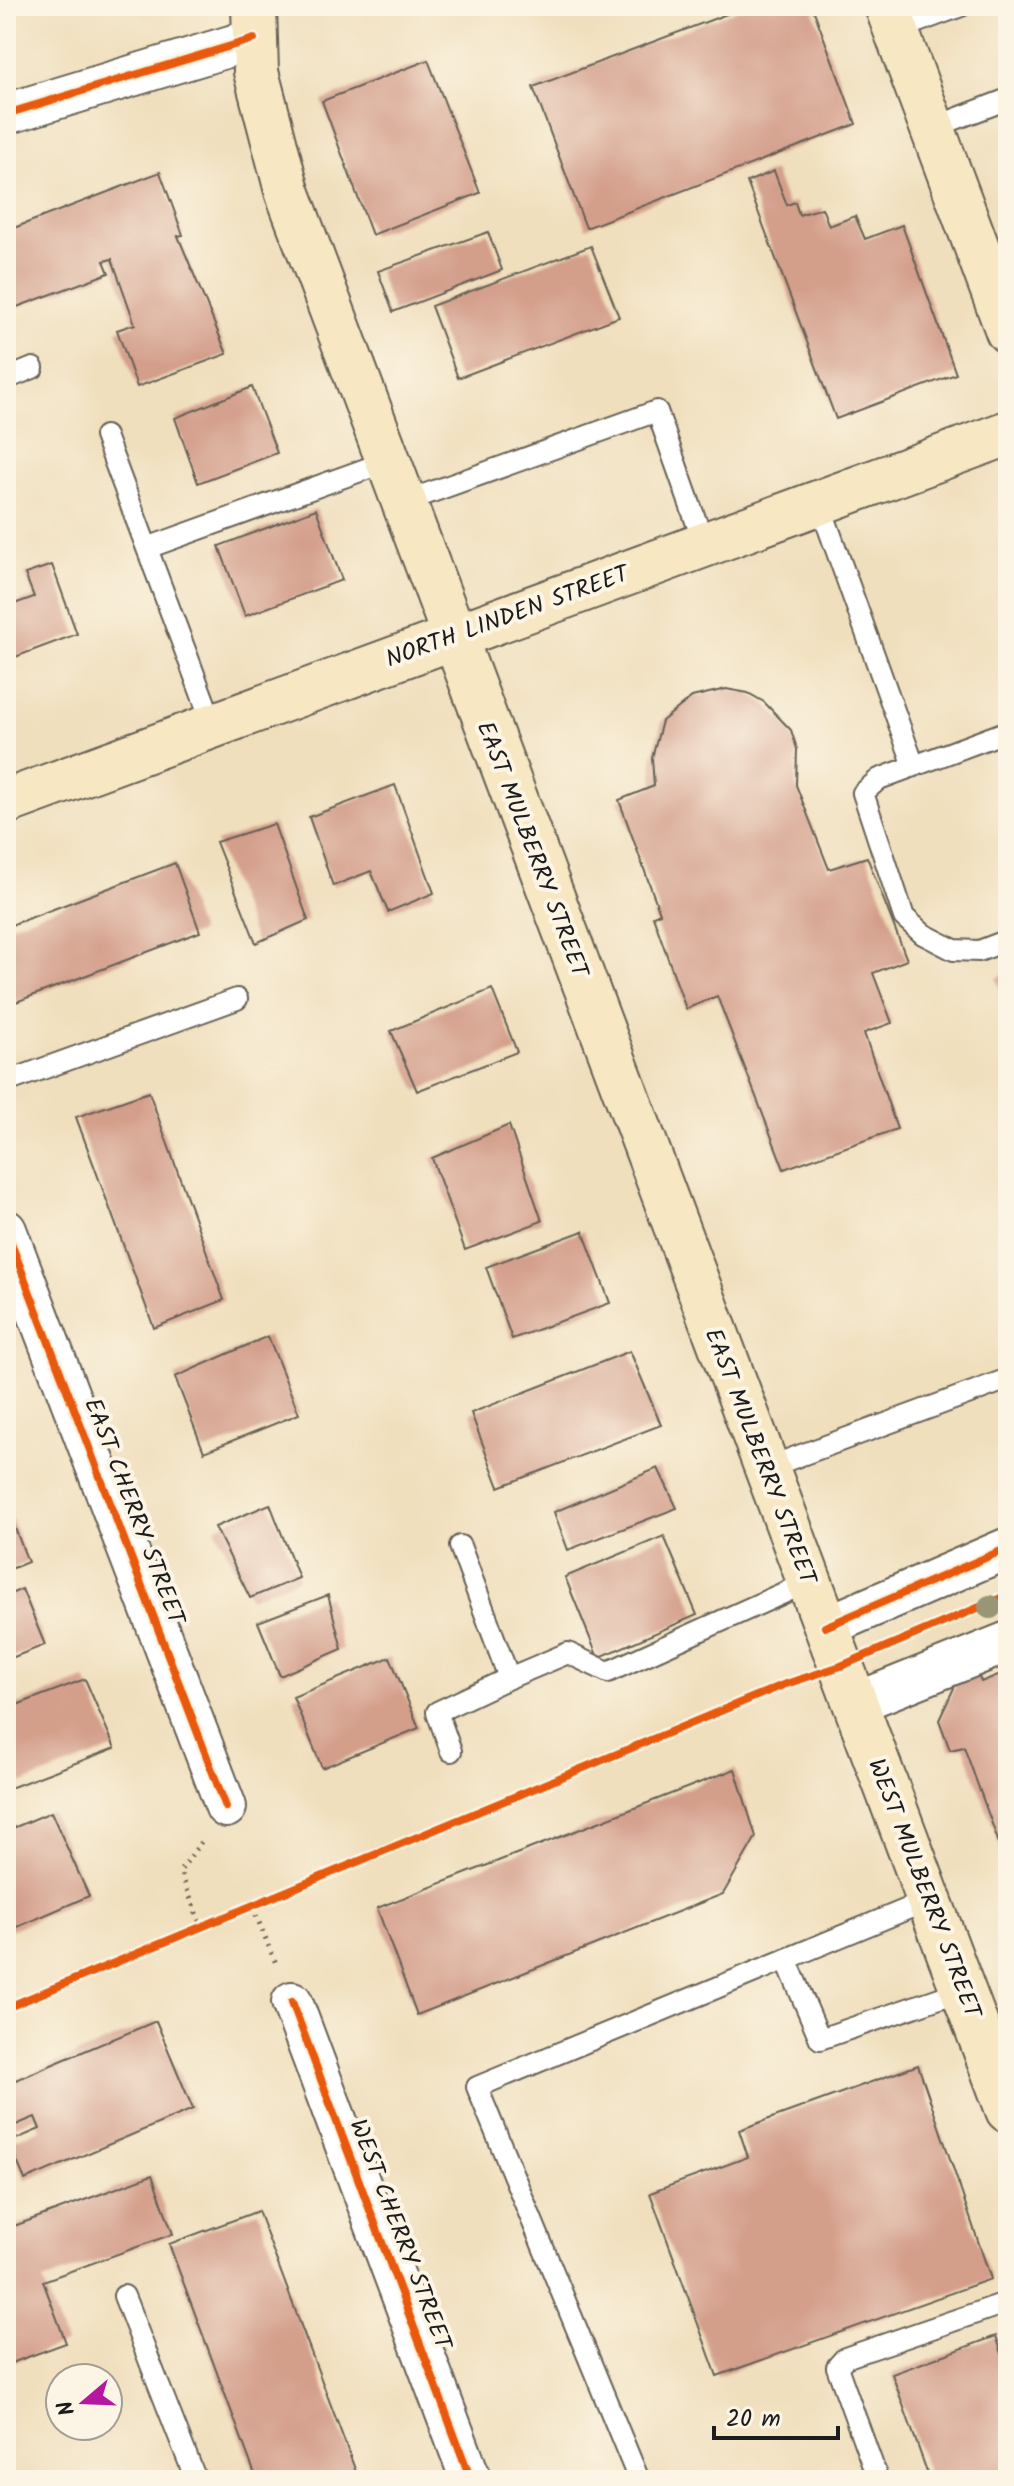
<svg xmlns="http://www.w3.org/2000/svg" width="1014" height="2486" font-family="Kalam,sans-serif">
<style>
.building{fill:#d39e8a}
.lines{fill:none;stroke-linecap:round;stroke-linejoin:round}
.lane-casing{stroke:#666054;stroke-width:24}
.street-casing{stroke:#666054;stroke-width:44}
.secondary-casing{stroke:#666054;stroke-width:48}
.path{stroke:#666054;stroke-width:5;stroke-dasharray:2 6;stroke-linecap:butt}
.lane{stroke:#fff;stroke-width:20}
.street{stroke:#fff;stroke-width:40}
.secondary{stroke:#f7e8c3;stroke-width:44}
.cycleway-casing{stroke:#fcf5e5;stroke-width:13}
.cycleway{stroke:#e8590c;stroke-width:8}
.tree{fill:#999675}
.labels{text-anchor:middle;stroke-width:8;stroke-linejoin:round;paint-order:stroke}
.street-label{font-size:24px;fill:#1c1c1c;stroke:#fcf5e5}
</style>
<rect width="100%" height="100%" fill="#fcf5e5"/>
<filter id="ink" filterUnits="userSpaceOnUse"><feTurbulence type="fractalNoise" baseFrequency=".0125" numOctaves="2"/><feDisplacementMap in="SourceGraphic" scale="16" xChannelSelector="R" yChannelSelector="G"/><feConvolveMatrix kernelMatrix="1 2 1 2 8 2 1 2 1" color-interpolation-filters="sRGB"/></filter>
<filter id="wash" filterUnits="userSpaceOnUse"><feTurbulence type="fractalNoise" baseFrequency=".006" numOctaves="4" result="noise"/><feDisplacementMap in="SourceGraphic" scale="32" xChannelSelector="R" yChannelSelector="G"/><feGaussianBlur stdDeviation="1.8" result="paint"/><feColorMatrix in="noise" values="0 0 0 0 0 0 0 0 0 0 0 0 0 0 0 0 0 1.4 0 .05"/><feComposite in="paint" operator="in"/></filter>
<g filter="url(#wash)">
<rect width="100%" height="100%" fill="#f0dfbd"/>
<g id="blocks">
<path class="building" d="M748,6H812L856,124L586,228L533,87Z
M428,60L480,193L372,235L322,101Z
M774,171L787,205L795,202L799,215L822,208L829,226L855,216L865,239L902,225L956,374L836,419L747,182Z
M160,172L183,235L178,236L227,354L137,387L117,330L135,324L112,259L104,261L109,273L6,311V231Z
M488,232L502,270L393,312L378,271Z
M591,246L619,317L458,378L431,306Z
M252,387L277,453L198,483L175,418Z
M316,509L342,580L245,616L219,546Z
M52,565L77,634L10,659L6,647V607L34,597L25,574Z
M726,689L748,693L764,702L791,730L797,749L796,785L829,869L867,857L907,960L873,973L892,1023L864,1033L897,1129L784,1169L717,996L686,1009L653,916L660,913L619,800L654,786L652,758L662,721L692,697Z
M395,785L434,893L388,912L371,871L333,886L309,817Z
M274,824L308,920L256,943L216,842Z
M175,863L200,932L8,1005L6,927Z
M1008,973V1008L996,978Z
M492,989L517,1052L417,1091L391,1031Z
M149,1092L224,1300L154,1328L76,1117Z
M509,1125L542,1221L465,1250L432,1158Z
M583,1231L610,1303L512,1339L486,1267Z
M268,1336L299,1414L204,1452L175,1377Z
M630,1351L661,1425L499,1487L471,1413Z
M658,1468L677,1508L568,1550L554,1512Z
M270,1504L299,1578L250,1598L215,1527Z
M8,1510L28,1562L6,1571V1511Z
M664,1536L697,1615L598,1658L565,1577Z
M22,1589L45,1645L6,1660V1596Z
M328,1595L342,1649L280,1676L258,1622Z
M390,1657L419,1728L322,1768L293,1697Z
M976,1670L981,1682L1008,1671V1868L964,1747L950,1750L939,1720L959,1677Z
M85,1679L115,1748L10,1788L6,1778V1709Z
M735,1769L756,1837L723,1894L417,2015L377,1908Z
M51,1812L89,1896L6,1932V1831Z
M156,2021L193,2109L25,2180L9,2142L40,2129L35,2117L6,2129V2084Z
M918,2065L991,2279L717,2376L650,2193L748,2157L739,2130Z
M152,2175L173,2234L43,2281L66,2343L6,2365V2229Z
M258,2211L359,2480H257L169,2244Z
M996,2336L1008,2371V2480H930L892,2374Z"/>
</g>
</g>
<g filter="url(#ink)">
<use href="#blocks" fill-opacity="0" stroke="#666054" stroke-width="2"/>
<g class="lines">
<defs>
<path id="lane" d="M896,30L961,6
M932,128L1008,99
M6,379L33,368
M105,436L213,725
M404,502L657,411L704,544
M819,502L914,766
M147,548L388,461
M1008,731L879,779L863,793L904,917L923,934L954,950L979,951L1008,940
M6,1082L237,999
M766,1468L1008,1379
M460,1546L509,1678L568,1653L608,1672L808,1582
M451,1751L437,1712L509,1678
M786,1959L820,2039L963,1990
M124,2296L196,2480
M639,2480L477,2087L929,1900
M878,2480L837,2367L845,2358L1008,2302"/>
<path id="street" d="M6,114L254,39
M6,1230L226,1807
M825,1627L1008,1548
M856,1703L1008,1642
M292,2002L471,2480"/>
<path id="secondary" d="M254,6L256,72L287,191L1008,2110
M887,6L1008,331
M6,802L1008,433"/>
</defs>
<use href="#lane" class="lane-casing"/>
<use href="#street" class="street-casing"/>
<use href="#secondary" class="secondary-casing"/>
<path class="path" d="M253,1908L277,1966
M202,1929L180,1871L204,1838"/>
<use href="#lane" class="lane"/>
<use href="#street" class="street"/>
<use href="#secondary" class="secondary"/>
<defs>
<path id="cycleway" d="M6,114L254,39
M6,1230L226,1807
M825,1627L1008,1548
M292,2002L471,2480
M6,2008L783,1685L841,1666L1008,1595"/>
</defs>
<use href="#cycleway" class="cycleway-casing"/>
<use href="#cycleway" class="cycleway"/>
</g>
<circle class="tree" cx="990" cy="1607" r="12"/>
</g>
<g class="labels">
<g class="street-label">
<text transform="translate(507 616) rotate(-20)" y="8">NORTH LINDEN STREET</text>
<text transform="translate(533 849) rotate(69)" y="8">EAST MULBERRY STREET</text>
<text transform="translate(761 1456) rotate(69)" y="8">EAST MULBERRY STREET</text>
<text transform="translate(135 1511) rotate(69)" y="8">EAST CHERRY STREET</text>
<text transform="translate(925 1888) rotate(69)" y="8">WEST MULBERRY STREET</text>
<text transform="translate(401 2234) rotate(69)" y="8">WEST CHERRY STREET</text>
</g>
</g>
<rect width="1014" height="2486" fill="none" stroke="#fcf5e5" stroke-width="32"/>
<g transform="translate(84 2402) rotate(251)"><circle r="38" fill="#fcf5e5" stroke="#a29e95" stroke-width="2"/>
<path d="M0-6L14 30L0 20L-14 30Z" fill="#b5179e"/>
<text y="-12" font-size="22" font-weight="bold" text-anchor="middle" fill="#1c1c1c">N</text>
</g>
<path d="M714 2426v12h124v-12" fill="none" stroke="#1c1c1c" stroke-width="4"/>
<text x="726" y="2426" font-size="24" fill="#1c1c1c" stroke="#fcf5e5" stroke-width="6" paint-order="stroke">20 m</text>
</svg>
